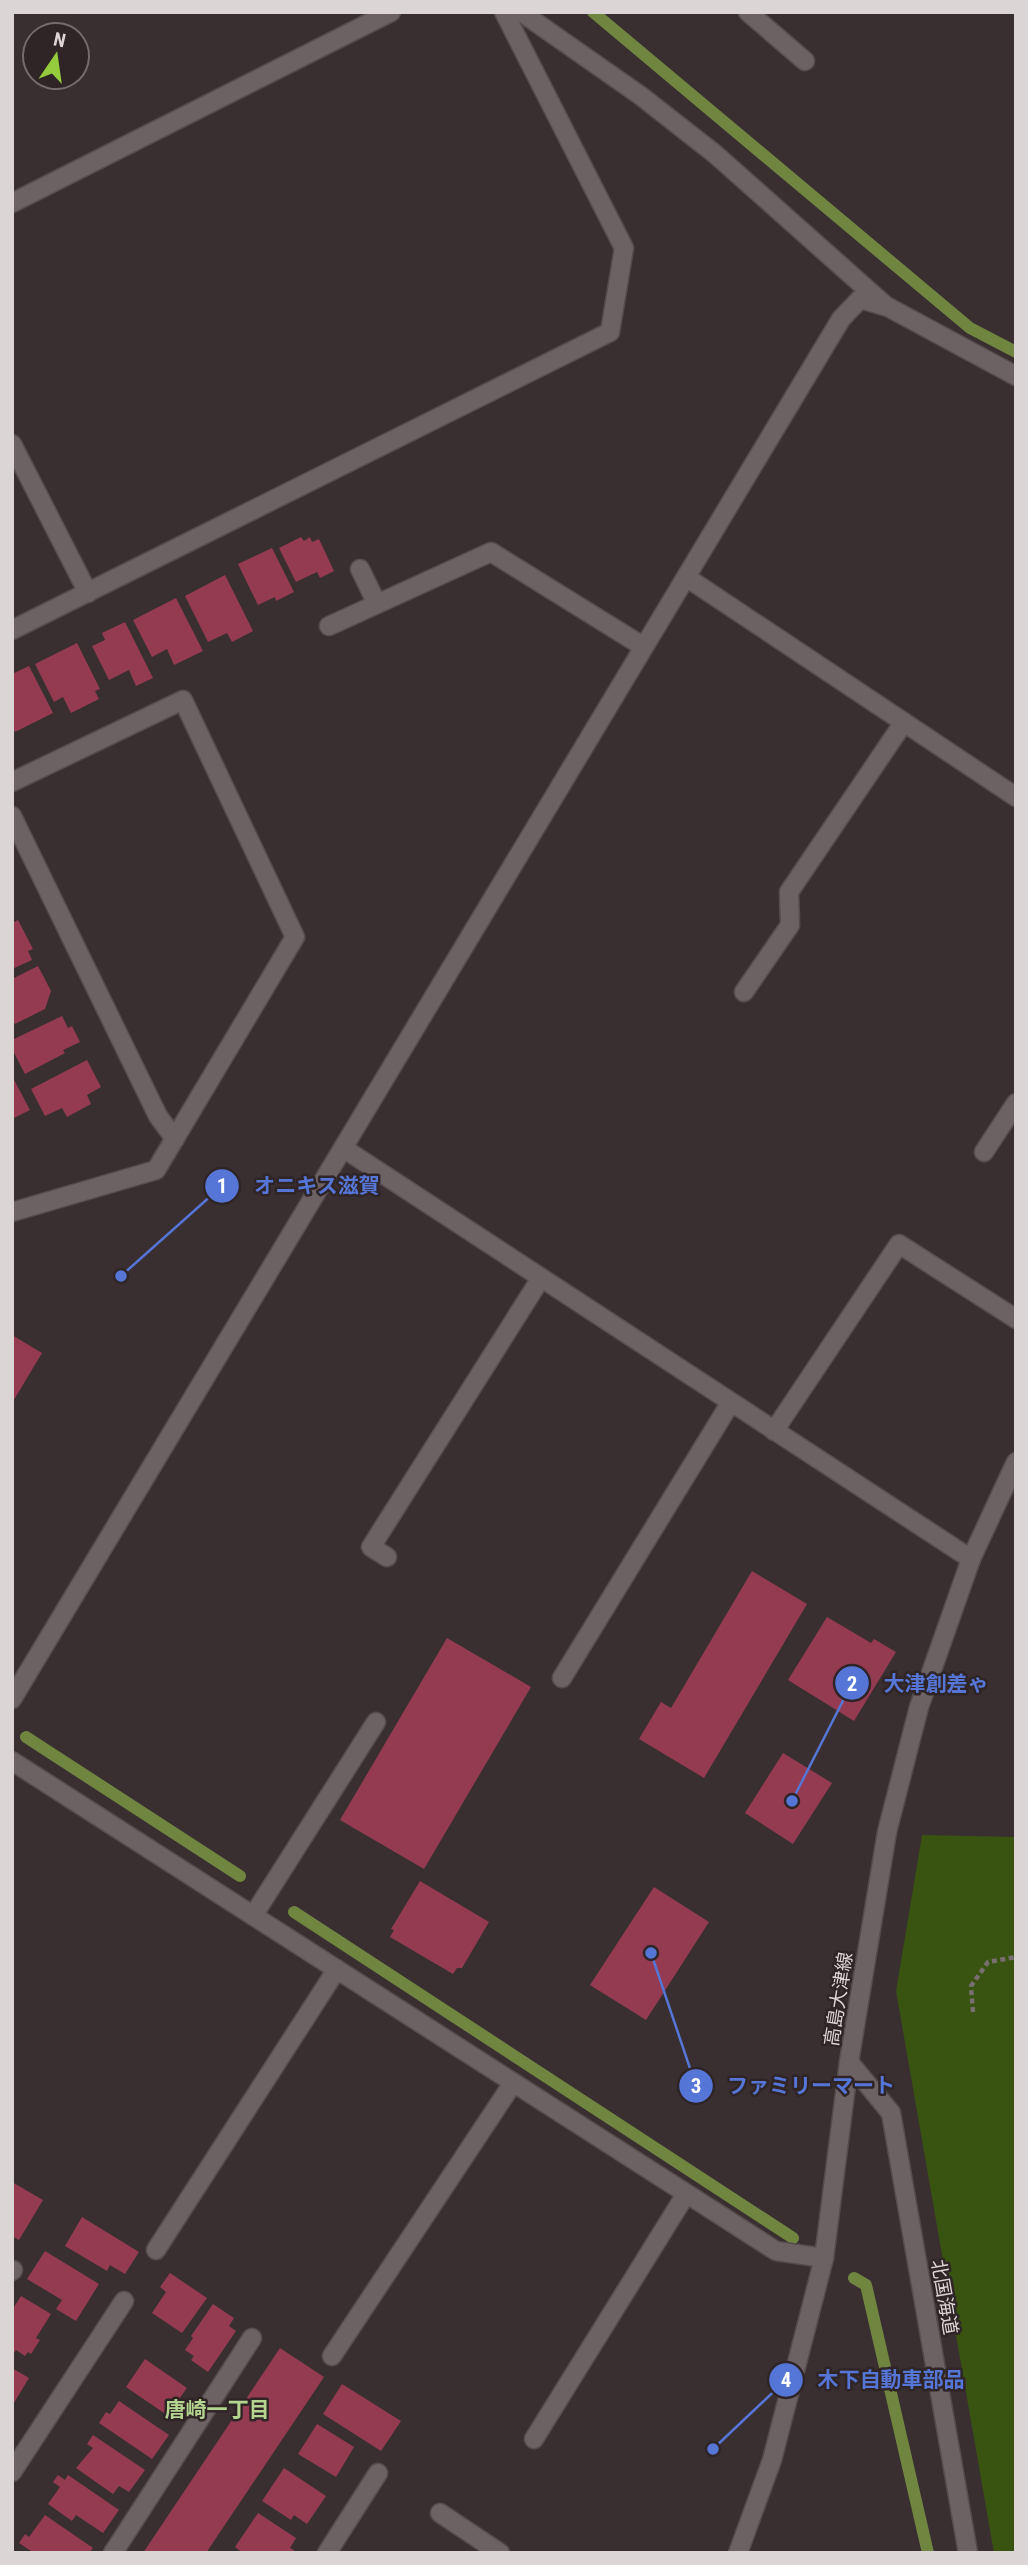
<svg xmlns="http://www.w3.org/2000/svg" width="1028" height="2565" font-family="'Roboto Condensed','Noto Sans JP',sans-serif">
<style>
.green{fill:#395311}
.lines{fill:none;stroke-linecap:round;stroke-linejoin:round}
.stream{stroke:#708540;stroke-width:12}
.building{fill:#943b51}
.service-casing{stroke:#554c4e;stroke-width:21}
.minor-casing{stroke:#554c4e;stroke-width:21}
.secondary-casing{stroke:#554c4e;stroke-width:21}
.path{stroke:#786f71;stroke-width:4.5;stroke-dasharray:5 3.5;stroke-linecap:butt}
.service{stroke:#6d6263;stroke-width:18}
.minor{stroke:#6d6263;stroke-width:18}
.secondary{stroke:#6d6263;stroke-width:18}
.labels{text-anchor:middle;stroke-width:5;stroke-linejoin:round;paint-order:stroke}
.street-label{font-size:19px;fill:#dcd5d6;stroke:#2f2527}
.neighbourhood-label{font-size:21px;font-weight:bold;fill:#b4d58f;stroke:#2f2527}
.leader{fill:none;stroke:#5676d7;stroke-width:2.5}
.callout-dot{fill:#5676d7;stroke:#2f2527;stroke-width:2.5}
.mark-label{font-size:21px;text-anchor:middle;font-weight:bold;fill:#fff}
.callout-label{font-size:21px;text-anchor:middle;font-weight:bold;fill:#5676d7;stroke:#2f2527;stroke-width:5;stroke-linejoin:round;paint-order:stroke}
</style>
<rect width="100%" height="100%" fill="#392f31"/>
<path class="green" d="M922,1835L1016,1837V2553H994L896,1991Z"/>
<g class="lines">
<path class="stream" d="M593,12L970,328L1016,352
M26,1737L240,1876
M294,1912L793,2238
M854,2278L866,2285L928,2553"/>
</g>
<path class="building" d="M301,537L304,541L310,537L312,542L319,539L334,571L320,578L317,572L296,582L279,548Z
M272,548L294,592L276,601L275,597L258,605L238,564Z
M225,575L253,631L232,642L227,633L208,642L185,596Z
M176,598L203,651L174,665L167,649L152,657L133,620Z
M125,622L153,678L136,686L129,670L109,680L92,646L105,640L102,633Z
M77,643L100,689L95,691L99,699L71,713L63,697L54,702L35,664Z
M29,666L53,713L15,732L12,727V674Z
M18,920L33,949L28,951L32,960L12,969V923Z
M38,966L51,991L45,1009L15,1024L12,1020V979Z
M62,1016L68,1028L72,1026L80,1042L63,1050L65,1053L25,1074L12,1049V1040Z
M87,1060L101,1087L87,1095L91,1104L67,1117L62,1108L45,1116L31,1089Z
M12,1076L30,1110L12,1119Z
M12,1335L42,1353L12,1403Z
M752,1571L807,1604L704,1778L639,1739L661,1702L671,1708Z
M827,1617L871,1643L874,1639L896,1652L854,1721L788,1680Z
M447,1638L531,1687L424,1869L340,1820Z
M783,1753L832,1783L793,1844L745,1813Z
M420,1881L489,1922L462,1968H457L453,1974L390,1937L394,1930L391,1929Z
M654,1887L709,1922L646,2020L590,1985Z
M12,2182L43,2200L19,2240L12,2236Z
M82,2217L139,2252L125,2274L110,2265L107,2271L65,2246Z
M45,2251L99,2284L76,2321L56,2309L62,2300L27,2279Z
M170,2273L207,2298L182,2333L152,2313L166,2292L160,2287Z
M21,2296L51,2314L36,2338L40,2340L31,2354L28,2352L25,2356L16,2350L12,2356V2310Z
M213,2304L234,2318L229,2326L236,2331L208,2372L191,2360L194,2356L185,2350L193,2338L191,2336Z
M280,2348L324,2377L206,2553H143Z
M145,2359L187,2388L171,2410L167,2408L164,2413L126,2387Z
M12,2368L29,2378L12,2406Z
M342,2384L401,2421L381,2451L323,2414Z
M119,2401L169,2435L152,2459L99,2423L106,2412L110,2414Z
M317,2424L354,2447L336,2477L298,2454Z
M93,2435L145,2470L129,2492L119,2486L113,2494L76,2468L93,2448L87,2444Z
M284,2468L326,2496L307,2524L294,2515L291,2520L262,2501Z
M58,2475L65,2480L68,2475L119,2510L103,2533L76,2515L72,2521L48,2504L60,2487L53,2482Z
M258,2513L296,2538L290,2548L294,2550L292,2553H243L235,2547Z
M45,2515L93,2548L89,2553H34L19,2543L25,2534L29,2537Z"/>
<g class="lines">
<defs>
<path id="service" d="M12,203L391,12
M12,444L88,593
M12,630L610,332L624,248L504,12"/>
<path id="minor" d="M521,12L641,96L715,154L886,306
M748,12L805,61
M360,569L377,604
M686,577L1016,797
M329,626L491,552L644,647
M12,782L183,700L295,937L156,1170L12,1212
M12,816L158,1116L175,1139
M744,992L790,925L789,892L904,722
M343,1148L971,1559
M984,1152L1016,1103
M774,1431L899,1244L1016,1319
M387,1557L371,1547L541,1278
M562,1678L731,1402
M12,1699L841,319L860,299L888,307L1016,376
M12,1761L776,2251L824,2258
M253,1916L376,1722
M849,2062L891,2113L968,2553
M156,2250L337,1969
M12,2271L13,2270
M332,2356L513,2083
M534,2439L686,2194
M12,2472L124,2301
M440,2513L500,2553
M113,2553L252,2338
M327,2553L378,2473"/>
<path id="secondary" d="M738,2553L772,2460L824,2258L849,2062L887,1832L919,1707L971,1559L1016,1462"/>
</defs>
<use href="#service" class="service-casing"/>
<use href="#minor" class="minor-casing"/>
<use href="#secondary" class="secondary-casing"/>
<path class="path" d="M973,2012L971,1986L988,1962L1016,1957"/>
<use href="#service" class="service"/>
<use href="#minor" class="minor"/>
<use href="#secondary" class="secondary"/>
</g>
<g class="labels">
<g class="street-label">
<text transform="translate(838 1999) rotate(-81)" y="7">高島大津線</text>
<text transform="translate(945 2297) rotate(80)" y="7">北国海道</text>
</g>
<g class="neighbourhood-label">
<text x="217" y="2417">唐崎一丁目</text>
</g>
</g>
<path class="leader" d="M121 1276L222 1186M792 1801L852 1683M651 1953L696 2086M713 2449L786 2380"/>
<g class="callout-dot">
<circle cx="121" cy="1276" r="7"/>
<circle cx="792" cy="1801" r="7"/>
<circle cx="651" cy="1953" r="7"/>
<circle cx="713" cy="2449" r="7"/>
<circle cx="222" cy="1186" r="18"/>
<circle cx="852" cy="1683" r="18"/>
<circle cx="696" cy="2086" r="18"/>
<circle cx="786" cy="2380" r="18"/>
</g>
<g class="mark-label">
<text x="222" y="1193">1</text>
<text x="852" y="1691">2</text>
<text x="696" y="2093">3</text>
<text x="786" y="2387">4</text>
</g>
<g class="callout-label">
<text x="317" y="1193">オニキス滋賀</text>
<text x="936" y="1691">大津創差ゃ</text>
<text x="811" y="2093">ファミリーマート</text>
<text x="891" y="2387">木下自動車部品</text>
</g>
<rect width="1028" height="2565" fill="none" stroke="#dcd5d6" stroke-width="28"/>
<g transform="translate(56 56) rotate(13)"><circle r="33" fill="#2f2527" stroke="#746b6d" stroke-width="2"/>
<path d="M0-5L12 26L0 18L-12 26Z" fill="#94cc3d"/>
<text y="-10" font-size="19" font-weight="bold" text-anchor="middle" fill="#dcd5d6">N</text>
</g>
</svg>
